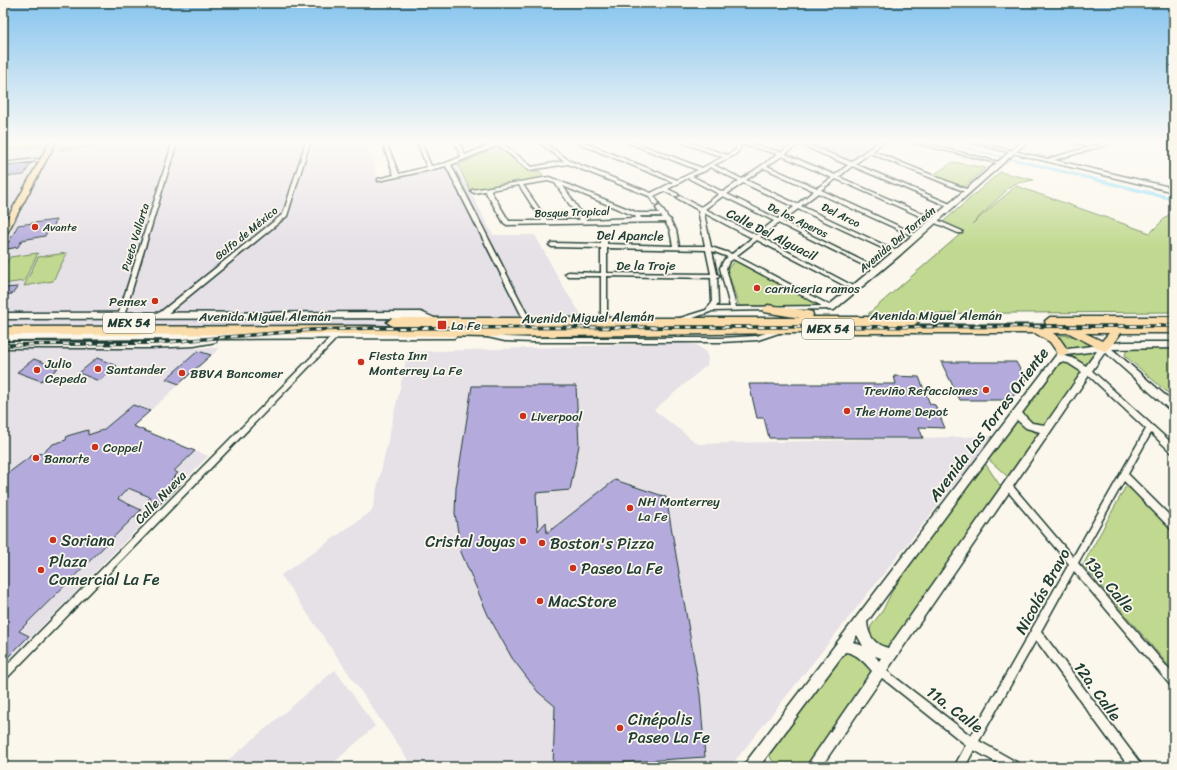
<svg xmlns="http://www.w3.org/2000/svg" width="1177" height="770" font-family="Sriracha,sans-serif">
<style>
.built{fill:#e6e0e7}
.green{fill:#c0d88f;stroke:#708a62}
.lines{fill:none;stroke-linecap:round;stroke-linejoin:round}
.canal{fill:#94ddf6;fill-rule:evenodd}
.building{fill:#b4abdc;stroke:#1f3d34}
.street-casing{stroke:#1f3d34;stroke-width:3}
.secondary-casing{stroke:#1f3d34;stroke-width:3}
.primary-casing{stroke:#1f3d34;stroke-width:3}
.highway-casing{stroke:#1f3d34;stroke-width:3}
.street{fill:#fbf7ec;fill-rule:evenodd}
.secondary{fill:#fbf7ec;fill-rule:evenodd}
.primary{fill:#faddab;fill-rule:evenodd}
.highway{fill:#faddab;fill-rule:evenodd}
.rail-casing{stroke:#1f3d34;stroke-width:3.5}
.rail{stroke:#fbf7ec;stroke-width:2;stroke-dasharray:6;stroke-linecap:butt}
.poi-dot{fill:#c8321e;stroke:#fbf7ec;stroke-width:1.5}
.labels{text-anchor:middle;stroke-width:3.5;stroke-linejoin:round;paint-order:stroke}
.far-street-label{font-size:11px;fill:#1f3d34;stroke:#fbf7ec}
.far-poi-label{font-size:11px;fill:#1f3d34;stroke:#fbf7ec;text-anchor:start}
.shield{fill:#fbf7ec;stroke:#61756b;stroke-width:1}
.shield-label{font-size:12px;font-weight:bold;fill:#1f3d34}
.street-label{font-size:13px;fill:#1f3d34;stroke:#fbf7ec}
.poi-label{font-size:13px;fill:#1f3d34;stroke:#fbf7ec;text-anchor:start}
.near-street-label{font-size:16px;fill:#1f3d34;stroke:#fbf7ec}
.near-poi-label{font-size:16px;fill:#1f3d34;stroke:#fbf7ec;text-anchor:start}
</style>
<rect width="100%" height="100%" fill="#fbf7ec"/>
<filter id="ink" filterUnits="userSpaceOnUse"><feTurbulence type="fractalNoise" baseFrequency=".025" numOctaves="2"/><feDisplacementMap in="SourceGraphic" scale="8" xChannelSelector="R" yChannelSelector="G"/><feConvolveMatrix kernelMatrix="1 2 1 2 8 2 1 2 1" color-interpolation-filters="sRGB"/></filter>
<g filter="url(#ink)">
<path class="built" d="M3,142H367L379,181L456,164L493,235H535L565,290L589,326H3Z
M802,142H876L851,162Z
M679,343L696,345L705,351L708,358L707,365L654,410L698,444L993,436L730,767H413L281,575L372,511L408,352Z
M33,348H220L133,426L208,456L3,666V350Z
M335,670L375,726L329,767H220Z"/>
<path class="green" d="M3,142H42L40,146L3,150Z
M64,142H136L60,150Z
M499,146L529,171H540L544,177L486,190H470L458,165Z
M953,162L986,168L964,187L933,175Z
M1000,172L1034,180L1013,184L972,224L1016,186L1150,233L1168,215L1174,217V312L868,314L964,231L943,222Z
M38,253L24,281L3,284V268L10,257Z
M67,253L53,281L24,286L38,257Z
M736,260L822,306H739L727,269Z
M1052,334L1080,337L1098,346L1066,349L1065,344Z
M1127,348H1174V398L1125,356Z
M1095,351L1097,353L1086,366L1074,358L1064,356L1066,353Z
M1061,360L1072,362L1083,371L1044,427H1037L1021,414Z
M1016,421L1038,434L1008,477L988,459Z
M985,463L1001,487L889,646H881L872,637L870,632L871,626L883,610L897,581Z
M1126,486L1133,491L1174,533V672L1083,565Z
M851,648L871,665L870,673L805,767H779L771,759L770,754L845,651Z"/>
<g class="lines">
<path class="canal" d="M939,142H947L1174,197V201Z"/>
</g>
<path class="building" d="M31,163L24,175L3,177L8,166Z
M56,220L52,230H48L45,236L22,240L18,247L3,250L4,243L9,242L18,225Z
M18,287L12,294L3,295V288Z
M198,351L211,355L179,384L166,379Z
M97,358L117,366L99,381L79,373Z
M34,359L58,368L41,381L17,372Z
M941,362H1016L1026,380L1010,400H960Z
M894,376L919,377L930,404L935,405L945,428L919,427L923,438H769L764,418H757L749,384H896Z
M472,386H576L579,445L570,490L536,493L538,531L546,522L547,533L615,480L666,497L700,694L705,757L553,767L555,706L538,692L512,658L488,615L461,552L455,513L456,488Z
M133,405L150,411L133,426L195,451L174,471L178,473L171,480L181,484L160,504L148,500L150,497L128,488L118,499L141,510L19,631L29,636L3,662V477L31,456L42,453L53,444L66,440L67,436L88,430V435L103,430Z"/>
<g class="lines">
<defs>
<path id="street" d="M173,142H177L124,316L121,318H119L118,316Z
M306,142H310L287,216L162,318H158L157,316L158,314L283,214Z
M382,142H386L399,174L427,167L417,142H421L431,166L446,163L461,157L455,142H459L465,155L496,142H503L502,143L532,167L564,161L538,142H543L570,161L651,193L673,182L578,143V142H583L677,180L698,170L629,143V142H634L702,168L723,157L683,143V142H689L727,155L731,153L736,149V142H743L781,152L796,142H801L851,162L878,142H883L873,151L971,191L968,193L966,192L870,153L855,164L955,206L952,208L950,207L852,166L839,177L962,231V233H958L836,179L821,190L920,236L919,237H915L818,193L801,206L899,252V254H895L798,209L782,221L879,269V271H875L778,223L760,237L857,288L858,289L857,290H853L757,240L736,256L833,307L834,308L833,309L712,311L710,312L679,323L676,321L677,319L706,310L712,303L711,278L607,276V321L604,323L601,321V276H568L565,274L568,272L601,273V248L552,247L549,245L552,243L601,244V235L604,233L607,235V244L673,246L670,230L665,222L507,225L504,223L485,191L474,193L471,191L472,190L549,177L638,213H659L656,208L659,206L661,207L668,218L671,220L670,221L676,230L679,246H705L698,210L677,198L680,196L682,197L701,207L719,194L688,178L668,189L678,194V196H674L664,191L654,196L659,203L656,205L654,204L649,196L568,164L529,170L498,145L451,165L530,320L527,322L524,320L446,166L430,170L378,181V179L394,175ZM740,144L778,154L742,179L714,165L735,155L740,149ZM799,144L848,165L835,175L785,154ZM782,156L832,178L817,188L767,166ZM710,167L739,181L723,192L692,176L705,171ZM764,168L814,191L797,204L746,180ZM548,181L555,183L580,220H547L523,185ZM743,183L794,207L778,219L727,194ZM519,185L542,221H509L490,190ZM563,186L635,216L636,218L586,220ZM723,196L774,221L756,235L705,209ZM704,213L752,238L732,254L711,247ZM640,216H661L663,218H641ZM607,248L706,250L711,274L607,273ZM712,251L728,257L724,260L720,268L730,307H716L718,304L717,278L720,276L717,274ZM733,259L822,306L736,307L726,268L729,262Z
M911,142H918L1003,163L1001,164Z
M967,142H974L1048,159L1089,147L1075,143V142C1082,142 1088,145 1094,146C1100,146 1106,142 1113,142V143L1054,160L1174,188V192Z
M37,159L39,160V161L3,165V163Z
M780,328H782L783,330L782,332L758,340L721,342H533L505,341L483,336L482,334L485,332L505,337L533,338H721L757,336Z
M333,335H335L338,337L6,679L3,681V669Z
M1088,368L1090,369L1174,445V453L1171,452L1151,433L1128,474L1174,520V530L1171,529L1124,481L1078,563L1174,675V688L1171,686L1074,571L1041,631L1140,763L1141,767H1129L1036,640L979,741L1018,763L1019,767H1004L974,750L965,767H954L966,745L877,674L875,671L877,668L880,666L883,668L971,736L1069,564L1005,488L1004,486L1005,484L1008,483L1011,484L1073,557L1146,429L1086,373L1085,371L1086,369Z"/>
<path id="secondary" d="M1021,142H1027L900,255L834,310H828L827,308L828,306L894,251Z
M421,312L439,320L440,322L436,325L420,318L3,319V313Z
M454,332L458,335L454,338L217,339L216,342L194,346L149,348H3V342H149L200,339L3,340V334Z
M1123,342H1174V348L1112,349L1174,403V412L1171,411L1105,352L821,767H806L872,671C865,663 857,653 845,652L759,767H744L746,762L1060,350ZM1097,351L1086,366L1073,358L1064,356L1066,355ZM1060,362L1068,363L1082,372L1045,425L1032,423L1022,413ZM1017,420L1026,428L1040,432L888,648C875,645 868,636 867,622ZM857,635L863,646L853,642ZM875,656L881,658L879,661Z"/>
<path id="primary" d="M50,142H56L7,233L3,235V226Z"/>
<path id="highway" d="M768,305L808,311L812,312L813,315L812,317H914L919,321L914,325L392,326L387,322L392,318H800L764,312L763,309Z
M1050,317H1174V325L1046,324L1045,321Z
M782,325H1174V333H1121L1108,350L1104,351L1069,333H1053L1060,339L1069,352L1063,356L1059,355L1050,342L1035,333H782L483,337L366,334L3,335V327L366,326L483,329ZM1085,333H1109L1102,341Z"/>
</defs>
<use href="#street" class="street-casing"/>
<use href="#secondary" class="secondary-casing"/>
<use href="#primary" class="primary-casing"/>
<use href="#highway" class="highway-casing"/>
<use href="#street" class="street"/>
<use href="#secondary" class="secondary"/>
<use href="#primary" class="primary"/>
<use href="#highway" class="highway"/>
<defs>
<path id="rail" d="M3,345L155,343L311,330L374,328L1174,326"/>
</defs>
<use href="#rail" class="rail-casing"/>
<use href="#rail" class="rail"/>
</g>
</g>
<linearGradient id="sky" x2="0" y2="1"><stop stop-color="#86c4ee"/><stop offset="0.57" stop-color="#fdfbf6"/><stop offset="1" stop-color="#fdfbf6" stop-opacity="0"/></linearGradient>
<rect width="1177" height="249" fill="url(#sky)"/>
<g class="poi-dot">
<circle cx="35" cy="227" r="4"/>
<circle cx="757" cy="288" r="4"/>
<circle cx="155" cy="301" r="4"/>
<rect x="437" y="320" width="10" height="10" rx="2"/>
<circle cx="361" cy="362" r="4"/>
<circle cx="98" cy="369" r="4"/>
<circle cx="37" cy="370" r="4"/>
<circle cx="182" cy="373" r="4"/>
<circle cx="986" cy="390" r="4"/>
<circle cx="847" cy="411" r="4"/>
<circle cx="523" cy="416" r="4"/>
<circle cx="95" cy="447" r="4"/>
<circle cx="36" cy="458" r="4"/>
<circle cx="630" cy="508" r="4"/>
<circle cx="53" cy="540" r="4"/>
<circle cx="523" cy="541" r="4"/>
<circle cx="542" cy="543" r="4"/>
<circle cx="573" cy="568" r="4"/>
<circle cx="41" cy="570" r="4"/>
<circle cx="540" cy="601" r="4"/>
<circle cx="620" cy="728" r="4"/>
</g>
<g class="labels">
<g class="far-street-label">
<text transform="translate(572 212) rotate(-2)" y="4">Bosque Tropical</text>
<text transform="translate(841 215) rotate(26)" y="4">Del Arco</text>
<text transform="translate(798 220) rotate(26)" y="4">De los Aperos</text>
<text transform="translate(246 233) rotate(-39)" y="4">Golfo de México</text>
<text transform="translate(135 237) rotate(-73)" y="4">Pueto Vallarta</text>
<text transform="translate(897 239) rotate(-40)" y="4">Avenida Del Torreón</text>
</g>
<g class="far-poi-label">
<text x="43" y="231">Avante</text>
</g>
<g class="shield">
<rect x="103" y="313" width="52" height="20" rx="3"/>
<rect x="802" y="319" width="52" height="20" rx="3"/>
</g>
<g class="shield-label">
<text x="129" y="327">MEX 54</text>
<text x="828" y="333">MEX 54</text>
</g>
<g class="street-label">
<text transform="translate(772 234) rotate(27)" y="5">Calle Del Alguacil</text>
<text transform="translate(630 235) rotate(1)" y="5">Del Apancle</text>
<text x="646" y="270">De la Troje</text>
<text x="936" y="320">Avenida Miguel Alemán</text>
<text x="265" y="321">Avenida Miguel Alemán</text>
<text transform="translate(588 317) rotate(-1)" y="5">Avenida Miguel Alemán</text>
<text transform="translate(160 497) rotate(-46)" y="5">Calle Nueva</text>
</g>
<g class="poi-label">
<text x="765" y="293">carniceria ramos</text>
<text x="147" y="306" text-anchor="end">Pemex</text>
<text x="451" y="330">La Fe</text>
<text x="369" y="360">Fiesta Inn<tspan x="369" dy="15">Monterrey La Fe</tspan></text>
<text x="45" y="368">Julio<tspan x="45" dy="15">Cepeda</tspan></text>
<text x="106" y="374">Santander</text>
<text x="190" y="378">BBVA Bancomer</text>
<text x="978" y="395" text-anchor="end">Treviño Refacciones</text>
<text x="855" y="416">The Home Depot</text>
<text x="531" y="421">Liverpool</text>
<text x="103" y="452">Coppel</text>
<text x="44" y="463">Banorte</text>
<text x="638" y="506">NH Monterrey<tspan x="638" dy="15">La Fe</tspan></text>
</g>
<g class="near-street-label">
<text transform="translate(988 424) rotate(-53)" y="6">Avenida Las Torres Oriente</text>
<text transform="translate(1110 584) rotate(50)" y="6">13a. Calle</text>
<text transform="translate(1042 591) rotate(-61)" y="6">Nicolás Bravo</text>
<text transform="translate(1098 691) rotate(54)" y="6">12a. Calle</text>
<text transform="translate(955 709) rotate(37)" y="6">11a. Calle</text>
</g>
<g class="near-poi-label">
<text x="61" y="546">Soriana</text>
<text x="515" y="547" text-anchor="end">Cristal Joyas</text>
<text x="550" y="549">Boston's Pizza</text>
<text x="49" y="567">Plaza<tspan x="49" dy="18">Comercial La Fe</tspan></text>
<text x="581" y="574">Paseo La Fe</text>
<text x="548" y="607">MacStore</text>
<text x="628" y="725">Cinépolis<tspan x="628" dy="18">Paseo La Fe</tspan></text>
</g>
</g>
<rect width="1177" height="770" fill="none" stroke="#fbf7ec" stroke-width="16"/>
<rect x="8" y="8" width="1161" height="754" fill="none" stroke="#1f3d34" stroke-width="1.5" filter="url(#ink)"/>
</svg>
